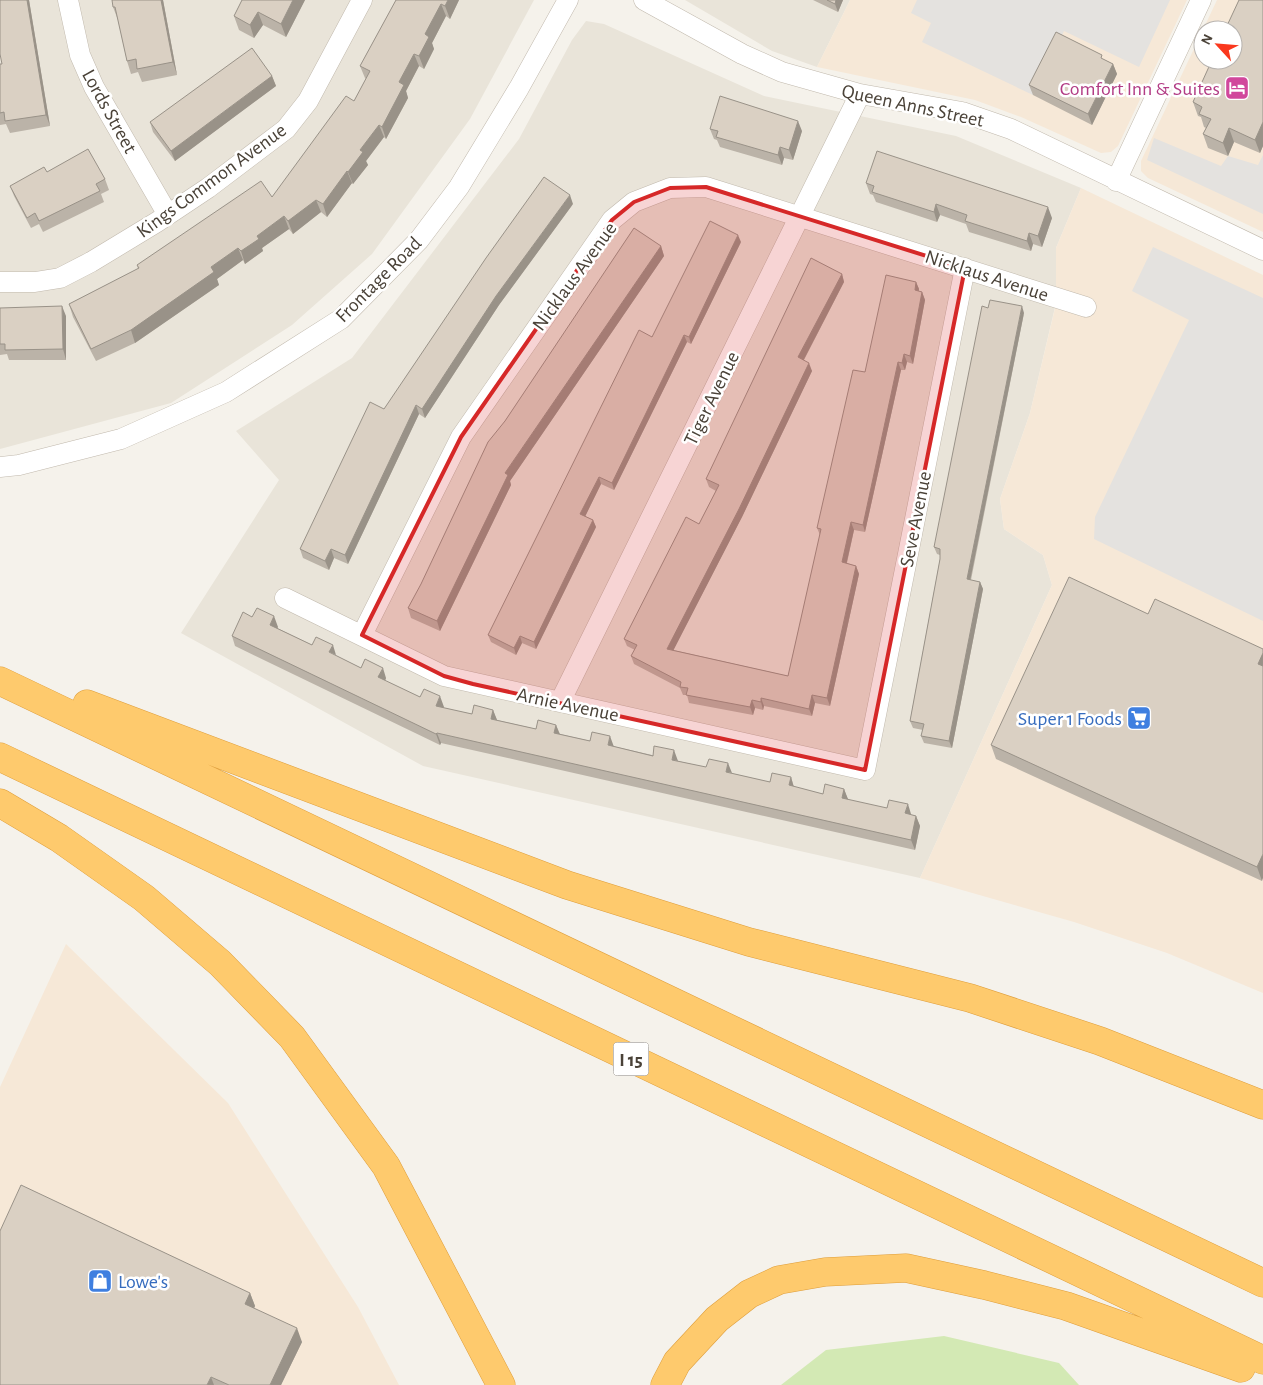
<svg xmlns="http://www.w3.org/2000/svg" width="1263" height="1385" font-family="'Alegreya Sans',sans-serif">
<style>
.residential{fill:#e9e4d9}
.commercial{fill:#f6e8d7;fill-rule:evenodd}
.green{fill:#d3e9b4}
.parking{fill:#e4e2df}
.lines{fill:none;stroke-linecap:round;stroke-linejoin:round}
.minor-casing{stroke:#c1b9ad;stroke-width:21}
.motorway-casing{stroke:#de9e3c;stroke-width:29}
.minor{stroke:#fff;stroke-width:20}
.motorway{stroke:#feca6d;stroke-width:28}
.wall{fill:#bbb3a8}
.shaded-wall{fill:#999288}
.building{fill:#dad0c3;stroke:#999288}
.marked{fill:#d62828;fill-opacity:0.2;stroke:#d62828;stroke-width:4;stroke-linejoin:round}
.labels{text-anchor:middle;stroke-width:5;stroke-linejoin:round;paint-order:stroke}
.shield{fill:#fff;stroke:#807b74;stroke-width:1}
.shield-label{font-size:19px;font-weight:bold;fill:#4a4238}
.hotel-label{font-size:20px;fill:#b23c85;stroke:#fff;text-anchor:end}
.street-label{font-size:20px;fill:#4a4238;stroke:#fff}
.shop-label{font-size:20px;fill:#366cbe;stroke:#fff;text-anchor:end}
</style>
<rect width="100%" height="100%" fill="#f5f2eb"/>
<path class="residential" d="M0,0H534L470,119L372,254L292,325L171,403L0,449Z
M685,0H850L817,67L772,51Z
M586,21L604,24L764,96L956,136L1081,188L1056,248V303L1030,413L1000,499L1004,529L1043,555L1052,585L920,878L423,766L181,633L279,480L236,431L352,358L519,139L572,40Z"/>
<path class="commercial" d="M850,0H1187L1118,146L1111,152L1101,153L1021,117L975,100L817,67Z
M1217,0H1263V232L1148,178L1141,171V161ZM1203,30H1233V60H1203Z
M1081,188L1263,275V993L1167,953L1074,922L920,878L1052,585L1043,555L1004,529L1000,499L1030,413L1056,304V248Z
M66,944L228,1103L358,1307L399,1385H0V1087Z"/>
<path class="green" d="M944,1336L1059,1363L1079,1385H781L826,1350Z"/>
<path class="parking" d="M917,0H1170L1139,67L1064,31L1033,95L922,42L931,23L911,13Z
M1154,138L1221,166L1228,156L1258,165L1263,155V214L1147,160Z
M1153,247L1263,298V621L1094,539L1095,517L1189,320L1132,291Z"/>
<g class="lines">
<defs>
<path id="minor" d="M68,0L80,55L94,87L168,215
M644,0L742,54L782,72L860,94L962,112L1011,129L1263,250
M1116,181L1201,0
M0,282H35L60,278L91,262L157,222L208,188L286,129L308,101L362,0
M0,467L19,465L121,439L226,392L341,319L419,240L459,187L519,88L568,0
M285,598L444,676L865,770L965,268
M362,635L461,437L612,220L634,202L670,188L706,187L1086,307
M560,702L860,94"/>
<path id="motorway" d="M0,681L1263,1283
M87,704L567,885L749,942L970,998L1100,1041L1263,1105
M0,757L1263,1360
M0,803L59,838L144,898L220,963L292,1037L386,1166L501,1385
M665,1385L677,1362L717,1319L749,1294L779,1280L825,1272L906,1268L984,1285L1066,1306L1241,1368"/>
</defs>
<use href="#minor" class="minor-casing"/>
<use href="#motorway" class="motorway-casing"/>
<use href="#minor" class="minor"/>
<use href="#motorway" class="motorway"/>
</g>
<path class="wall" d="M0,0H29L50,126L10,133L6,124L0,125V64H2Z
M163,0L177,75L142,82L138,72L131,74L127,61L118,20L113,7Z
M242,0H305L286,37L263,25L254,38L239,30L234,16Z
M396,0H459L450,19L446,16L432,43L434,49L424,69L419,66L406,91L408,98L386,139L384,137L366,161L368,165L353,184L352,183L327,217L321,212L293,234L289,229L262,248L263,251L245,264L243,260L217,279L219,285L135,343L96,361L73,317L69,304L138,269L137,265L272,197L354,101L366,79L365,78L360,66Z
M813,0H843L838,12Z
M1263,0V146L1260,153L1234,142L1228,156L1208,148L1203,134L1206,128L1204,127L1201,117L1198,116L1193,102Z
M1103,59L1113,64L1117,74L1092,125L1033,95L1029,85Z
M272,76L276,86L175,161L153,132L150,122Z
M710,129L802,131L793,160L784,158L782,165L720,147L717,140L714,139Z
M47,172L105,179L109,190L101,194L104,202L43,232L39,224L31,228L14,196L10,186Z
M866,183L1052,218L1042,247L1033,244L1031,251L969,232L966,224L940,215L937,222L876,202L873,195L870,194Z
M573,204L499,305L425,418L419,414L348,564L334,558L329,570L303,558L300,549L384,409Z
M741,242L691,344L687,342L614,490L601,484L585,516L593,520L596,527L536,649L522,643L516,655L491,642L488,635L652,337Z
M661,246L664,256L510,481L511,485L440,631L411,618L408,608Z
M842,274L844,282L804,360L812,371L742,517L673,650L788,676L820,535L817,528L865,372L916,282L919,289V291L922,292L925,300L913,364L907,362L905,370H901L865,532L854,530L847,563L856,566L859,574L830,706L815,703L812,716L764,706L763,710L755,708L753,715L689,703L687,695H683L680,688L634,664L631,656L635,650L627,646L624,639L699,524L716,491L709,487L706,479Z
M0,308L66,316V360H9L7,354L0,355Z
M1024,313L971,580L980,582L983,589L952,748L924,743L921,736L923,730L913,728L910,721L940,559V555L937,554L934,547Z
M1148,614L1263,649L1262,881L996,759L991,745Z
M252,617L278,627L277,628L312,645L336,656L361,668L386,678L385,681L420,697L444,707V708L472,714L493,710L497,720L536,729L556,725L560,734L770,782L791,777L794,787L823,794L844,789L848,800L916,816L920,826L915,850L441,743L440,745L235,646L232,636Z
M250,1293L255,1306L254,1308L302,1342L281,1385H0Z"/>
<path class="shaded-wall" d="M27,0H29L50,126L46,115Z
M161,0H163L177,75L173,62Z
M293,0H305L286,37L281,24Z
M448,0H459L450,19L445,6Z
M836,0H843L838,12L835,4Z
M441,4L446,16L432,43L434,49L424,69L419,56L425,34Z
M258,12L263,25L254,38L250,25Z
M414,54L419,66L406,91L408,98L386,139L382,127L399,82Z
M1113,64L1117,74L1092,125L1088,114Z
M272,76L276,86L175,161L171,151Z
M798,121L802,131L793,160L789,150Z
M1263,122V146L1260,153L1255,140Z
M379,125L384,137L366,161L368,165L353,184L348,172L360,150Z
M1229,128L1234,142L1228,156L1223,143Z
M780,147L784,158L782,165L778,155Z
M347,171L352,183L327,217L323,204Z
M570,195L573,204L499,305L425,418L422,409L496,296Z
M316,200L321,212L293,234L288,221Z
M936,204L940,215L937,222L934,212Z
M1048,207L1052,218L1042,247L1038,236Z
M284,216L289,229L262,248L263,251L245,264L241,251L257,236Z
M1029,233L1033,244L1031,251L1027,241Z
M738,235L741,242L691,344L689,337Z
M661,246L664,256L510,481L511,485L440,631L437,621L505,473Z
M238,248L243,260L217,279L219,285L135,343L131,330L211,267Z
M842,274L844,282L801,365L798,357Z
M916,282L919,289L917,298L915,290Z
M922,292L925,300L913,364L910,356Z
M62,306L66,316V360L63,349Z
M1022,306L1024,313L969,586L967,579Z
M684,335L687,342L614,490L612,483Z
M904,354L907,362L905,370L902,363Z
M898,362L901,370L865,532L863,525Z
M809,363L812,371L742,517L670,657L667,649Z
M416,405L419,414L348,564L345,555Z
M599,477L601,484L583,521L580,514Z
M593,520L596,527L536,649L534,642Z
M851,522L854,530L845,570L842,562Z
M331,549L334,558L329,570L325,561Z
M856,566L859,574L830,706L827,698Z
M980,582L983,589L952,748L949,741Z
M274,616L278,627L274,635L270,625Z
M520,636L522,643L516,655L514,648Z
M333,645L336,655L329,652Z
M1263,653V678L1258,664Z
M383,668L386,678L382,688L378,677Z
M812,695L815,703L812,716L809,709Z
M440,696L444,707L440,716L436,706Z
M761,698L764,706L763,710L761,702Z
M752,700L755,708L753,715L750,707Z
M493,710L497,720L491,719Z
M556,725L560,735L554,733Z
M437,733L441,743L440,745L436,734Z
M610,736L614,747L608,745Z
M674,750L678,761L672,760Z
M728,763L732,773L726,772Z
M791,777L794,788L789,785Z
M844,789L848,799L846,809L842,798Z
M908,804L911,814L909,824L905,813Z
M916,816L920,826L915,850L911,840Z
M1263,854V878L1262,881L1257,867Z
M250,1293L255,1306L250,1317L245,1304Z
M297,1328L302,1342L281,1385H270Z
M211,1377L214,1385H207Z"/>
<path class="building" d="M0,0H27L46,115L5,121L4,112L0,113V64H2L0,54Z
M112,0H161L173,62L137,69L136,59L127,61L115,7H113Z
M242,0H293L281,24L258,12L250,25L234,16Z
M396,0H448L445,6L441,4L425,34L429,37L419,56L414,54L399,82L404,85L382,127L379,125L360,150L363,152L348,172L347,171L323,204L316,200L288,221L284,216L257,236L259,239L241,251L238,248L211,267L214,272L131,330L91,349L69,304L139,268L137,265L261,181L272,197L346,96L354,101L370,71L360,66Z
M827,0H836L835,4Z
M1239,0H1263V122L1255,140L1229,128L1223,143L1203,134L1211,119L1199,114L1202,107L1193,102L1212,60H1233V30H1225Z
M1056,32L1102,55L1101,58L1113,64L1088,114L1029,85Z
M252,48L272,76L171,151L150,122Z
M720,96L798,121L789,150L780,147L778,155L716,137L718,131L710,129Z
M88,149L105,179L96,184L100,191L39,221L35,213L27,218L10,186L44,167L47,172Z
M877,151L1048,207L1038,236L1029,233L1027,241L965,221L967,215L936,204L934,212L872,192L874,186L866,183Z
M544,177L570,195L496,296L422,409L416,405L345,555L331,549L325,561L300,549L370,402L384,409L486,258Z
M710,221L738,235L689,337L684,335L612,483L599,477L580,514L593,520L534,642L520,636L514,648L488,635L639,330L652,337Z
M634,228L661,246L505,473L508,475L437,621L408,608L421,584L488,442L505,421Z
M811,258L842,274L798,357L809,363L739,509L667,649L788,676L821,529L817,528L853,370L865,372L886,275L916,282L915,290L922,292L910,356L904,354L902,363L898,362L863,525L851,522L842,562L856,566L827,698L812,695L809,709L761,698V702L752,700L750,707L686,695L688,688L680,687L681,682L631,656L637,645L624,639L686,517L699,524L719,485L706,479Z
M990,300L1022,306L967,579L980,582L949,741L921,736L924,724L910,721L940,559V549L934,547L982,306L988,308Z
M62,306L63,349L5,350V344H0V308Z
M1069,577L1148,614L1155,599L1263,649V653L1258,664L1263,666V854L1257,867L991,745Z
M257,608L274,616L270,625L312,645L316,637L333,645L329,652L361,668L365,659L383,668L378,677L420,697L424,689L440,696L436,706L472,714L474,705L493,710L491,719L536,729L538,720L556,725L554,733L590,741L592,732L610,736L608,745L653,756L654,746L674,750L672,760L706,767L709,759L728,763L726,772L770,782L772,773L791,777L789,785L823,794L825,784L844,789L842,798L887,808L889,800L908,804L905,813L916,816L911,840L437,733L436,734L232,636L243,612L252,617Z
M21,1185L250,1293L245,1304L297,1328L270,1385H229L211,1377L207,1385H0V1231Z"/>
<path class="marked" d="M706,187L965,268L865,770L473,684L444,676L362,635L461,437L612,220L634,202L670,188Z"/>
<defs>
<symbol id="hotel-square" viewBox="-11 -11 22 22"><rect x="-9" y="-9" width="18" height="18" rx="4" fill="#d1479c" stroke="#fff"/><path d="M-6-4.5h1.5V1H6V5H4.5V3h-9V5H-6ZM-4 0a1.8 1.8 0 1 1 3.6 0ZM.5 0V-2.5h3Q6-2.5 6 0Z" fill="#fff"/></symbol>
<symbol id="supermarket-square" viewBox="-11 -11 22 22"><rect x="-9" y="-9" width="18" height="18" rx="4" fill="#3f7fe0" stroke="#fff"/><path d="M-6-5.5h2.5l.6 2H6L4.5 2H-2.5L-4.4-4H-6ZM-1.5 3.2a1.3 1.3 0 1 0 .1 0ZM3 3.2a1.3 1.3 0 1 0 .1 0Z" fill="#fff"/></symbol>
<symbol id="shop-square" viewBox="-11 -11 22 22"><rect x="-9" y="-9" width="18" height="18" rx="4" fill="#3f7fe0" stroke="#fff"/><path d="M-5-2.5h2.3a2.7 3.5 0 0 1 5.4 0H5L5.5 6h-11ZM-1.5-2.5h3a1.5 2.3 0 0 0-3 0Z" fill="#fff"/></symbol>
</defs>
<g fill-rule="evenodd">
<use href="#hotel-square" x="1223" y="74" width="28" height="28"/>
<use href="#supermarket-square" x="1125" y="704" width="28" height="28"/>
<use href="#shop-square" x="86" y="1267" width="28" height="28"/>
</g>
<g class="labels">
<rect class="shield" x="613.5" y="1042.5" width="35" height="33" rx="4"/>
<g class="shield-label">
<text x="631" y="1066">I 15</text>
</g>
<g class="hotel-label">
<text x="1220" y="95">Comfort Inn &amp; Suites</text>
</g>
<g class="street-label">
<text transform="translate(913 105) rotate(12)" y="7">Queen Anns Street</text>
<text transform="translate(110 111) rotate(61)" y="7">Lords Street</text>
<text transform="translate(211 180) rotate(-36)" y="7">Kings Common Avenue</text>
<text transform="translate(987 275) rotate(18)" y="7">Nicklaus Avenue</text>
<text transform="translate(574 276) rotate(-54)" y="7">Nicklaus Avenue</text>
<text transform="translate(378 279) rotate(-45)" y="7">Frontage Road</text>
<text transform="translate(711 398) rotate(-64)" y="7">Tiger Avenue</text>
<text transform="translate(915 519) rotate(-79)" y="7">Seve Avenue</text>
<text transform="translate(568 704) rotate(12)" y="7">Arnie Avenue</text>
</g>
<g class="shop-label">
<text x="1122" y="725">Super 1 Foods</text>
<text x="118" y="1288" text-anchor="start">Lowe's</text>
</g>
</g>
<g transform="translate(1218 45) rotate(296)"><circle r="24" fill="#ffffff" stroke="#b7b3af"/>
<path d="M0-4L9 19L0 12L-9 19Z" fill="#fa381d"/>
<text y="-8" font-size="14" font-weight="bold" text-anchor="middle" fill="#4a4238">N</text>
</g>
</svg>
